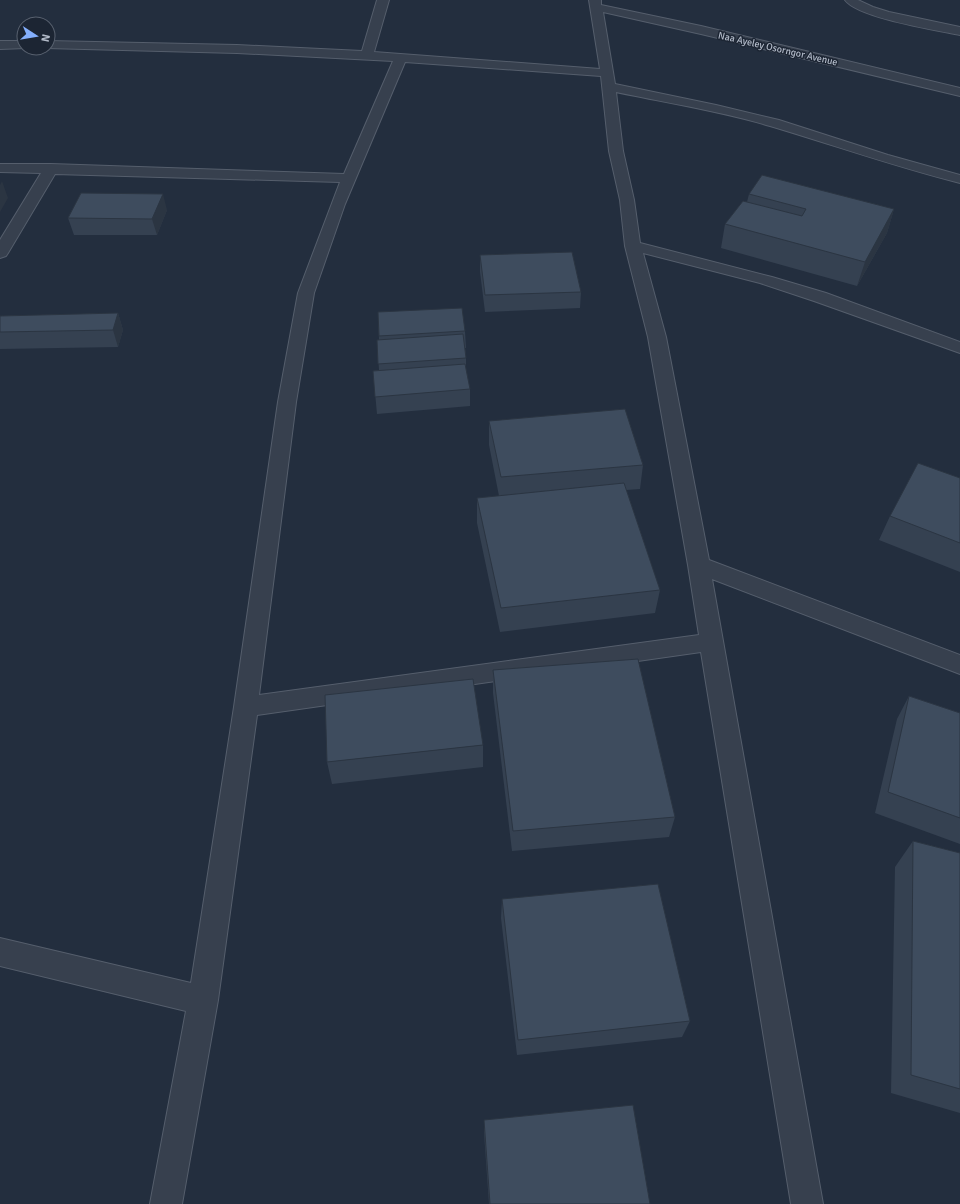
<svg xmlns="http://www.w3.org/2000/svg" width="960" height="1204" font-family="Signika,sans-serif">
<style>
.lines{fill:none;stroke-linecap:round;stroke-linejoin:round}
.street-casing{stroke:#555e6c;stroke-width:2}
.street{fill:#37404e;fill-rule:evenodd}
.wall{fill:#354151}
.shaded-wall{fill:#2b3542}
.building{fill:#3e4c5e;stroke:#2b3542}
.labels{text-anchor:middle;stroke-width:3;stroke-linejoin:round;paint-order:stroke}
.far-street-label{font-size:10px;fill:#b3bbc9;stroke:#1c2533}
</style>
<rect width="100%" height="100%" fill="#232e3e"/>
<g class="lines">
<defs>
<path id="street" d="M377,0H389L374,52L600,69L589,0H601V5L701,26L960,88V96L701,34L603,12L615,84L716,105L779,120L888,155L960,175V183C896,167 834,145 770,126C720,111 667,103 616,92L623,151L634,200L640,243L772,277L826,293L960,342V353L814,301L760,283L643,253L666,337L709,560L960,655V674L712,579L823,1204H791L701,652L257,715L218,1000L182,1204H150L186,1011L0,966V938L191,983L234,707L278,402L298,293L340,182L55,174L8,253L6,256L0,258V240L41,173L0,172V164H51L344,174L393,61L237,53L46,48H48V41L237,45L362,51ZM405,62L601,76L609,151L620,200L625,246L648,337L688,565L699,635L259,695L296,402L314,293L345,204Z
M845,0H858L873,7L889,12L960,27V35C936,30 858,18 845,0Z
M0,41H24V48H26L0,49Z"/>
</defs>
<use href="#street" class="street-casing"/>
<use href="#street" class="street"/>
</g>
<path class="wall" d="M749,194L894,209L887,233L857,286L721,248L725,224L747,202Z
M167,210L157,235H74L68,218Z
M480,255L581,292L580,308L485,312L480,272Z
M378,312L465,331L466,348H465L466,358V372L470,389V406L377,414L373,371L379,370L377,340H379Z
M118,313L123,330L118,347L0,349V316Z
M489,421L643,465L640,489L626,490L660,590L655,613L500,632L477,523V498L499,496L489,445Z
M960,478V572L879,540L890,516Z
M493,670L675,817L669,837L512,851L493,693Z
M909,696L960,713V844L875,813L897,719Z
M483,745V767L332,784L327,762Z
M913,841L960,853V1113L891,1093L895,867Z
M502,899L690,1021L682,1037L517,1055L501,918Z
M484,1120L650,1204H489L484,1133Z"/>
<path class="shaded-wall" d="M2,181L8,198L0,212V185Z
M163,194L167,210L157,235L152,219Z
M894,209L887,233L857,286L865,262Z
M118,313L123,330L118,347L113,330Z"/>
<path class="building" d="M762,175L894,209L865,262L725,224L743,201L802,216L806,209L749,194Z
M81,193L163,194L152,219L68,218Z
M572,252L581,292L485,295L480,255Z
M462,308L465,331L379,336L378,312Z
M118,313L113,330L0,332V316Z
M463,334L466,358L378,364L377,340Z
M465,364L470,389L375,397L373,371Z
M625,409L643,465L501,477L489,421Z
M918,463L960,478V543L890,516Z
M624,483L660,590L501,608L477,498Z
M638,659L675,817L513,831L493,670Z
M473,679L483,745L327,762L325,695Z
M909,696L960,713V818L888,792Z
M913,841L960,853V1089L911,1075Z
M658,884L690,1021L518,1040L502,899Z
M633,1105L650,1204H490L484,1120Z"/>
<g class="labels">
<g class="far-street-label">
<text transform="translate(778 48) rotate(13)" y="4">Naa Ayeley Osorngor Avenue</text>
</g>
</g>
<g transform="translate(36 36) rotate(102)"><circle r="19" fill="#1c2533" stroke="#58616f"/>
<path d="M0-3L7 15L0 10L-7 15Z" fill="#84affd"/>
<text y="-6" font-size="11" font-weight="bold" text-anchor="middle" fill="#b3bbc9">N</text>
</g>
</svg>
